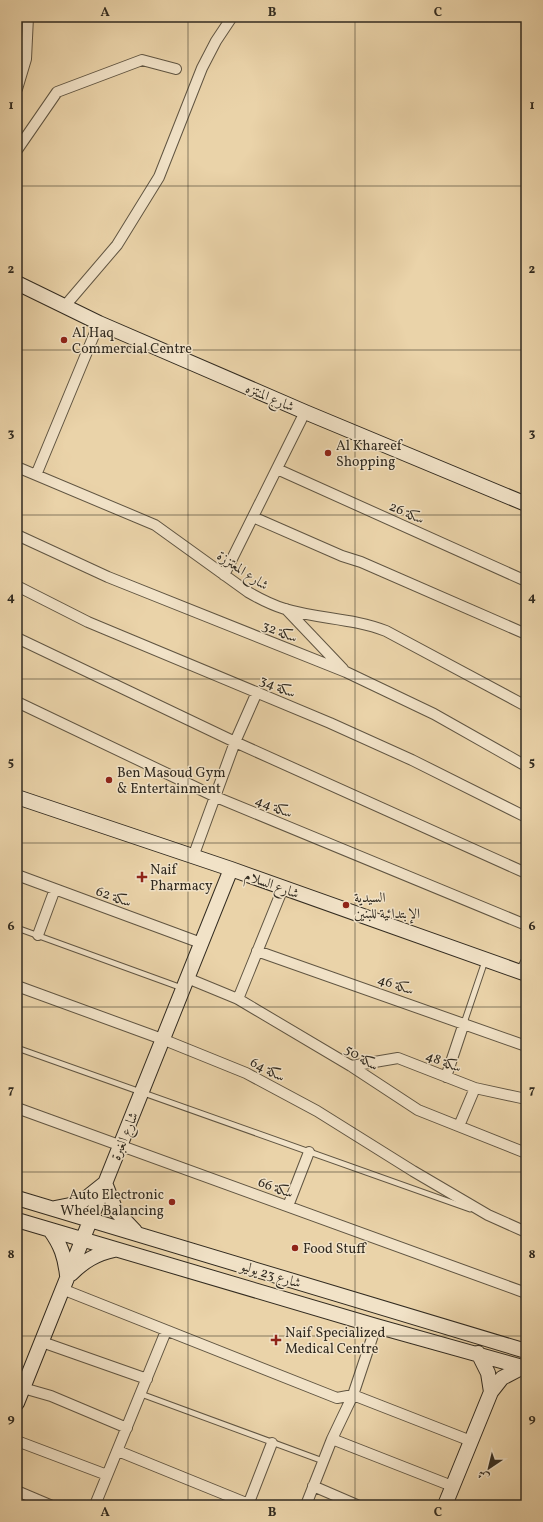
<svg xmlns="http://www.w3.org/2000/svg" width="543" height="1522" font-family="Vollkorn,Amiri,serif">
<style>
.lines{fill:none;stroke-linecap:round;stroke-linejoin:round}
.lane-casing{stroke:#605542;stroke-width:7}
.street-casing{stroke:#605542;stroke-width:12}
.secondary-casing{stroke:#322b20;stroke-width:16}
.lane{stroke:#f1e2c7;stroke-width:5}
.street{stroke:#f1e2c7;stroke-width:10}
.secondary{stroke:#f1e2c7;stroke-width:14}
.grid{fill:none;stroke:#322b20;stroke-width:1;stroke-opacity:0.55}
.poi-dot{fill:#8f2418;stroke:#f1e2c7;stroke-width:1.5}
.labels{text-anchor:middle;stroke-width:3;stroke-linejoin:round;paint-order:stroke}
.poi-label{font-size:14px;fill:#322b20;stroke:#f1e2c7;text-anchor:start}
.street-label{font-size:14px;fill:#322b20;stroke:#f1e2c7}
.neatline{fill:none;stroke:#322b20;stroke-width:1.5}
.grid-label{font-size:13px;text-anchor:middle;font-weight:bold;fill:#322b20}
</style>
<rect width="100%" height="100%" fill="#ead3a9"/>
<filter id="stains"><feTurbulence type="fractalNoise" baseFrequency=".005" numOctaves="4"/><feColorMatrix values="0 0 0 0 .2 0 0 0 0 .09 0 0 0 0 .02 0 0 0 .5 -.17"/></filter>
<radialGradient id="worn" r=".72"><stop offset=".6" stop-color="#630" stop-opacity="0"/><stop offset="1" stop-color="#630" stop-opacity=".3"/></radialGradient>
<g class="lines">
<defs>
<path id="lane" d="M17,928L182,988
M464,1023L485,961
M17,1048L470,1209
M141,1394L323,1461"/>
<path id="street" d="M17,89L26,59L28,17
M17,150L57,92L142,60L176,69
M64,307L117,245L159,177L202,68L216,41L232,17
M17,467L155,525L248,592C260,599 272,605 285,609C318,619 353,618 386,631L526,706
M277,469L526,581
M36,475L99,323
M253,517L342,556L361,562L526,634
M17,535L108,577L346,672L434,714L526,766
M224,575L305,412
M17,586L88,622L330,723L412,760L526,817
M286,609L343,669
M17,638L235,742L526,873
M17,702L216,797L526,925
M193,857L235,742L257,692
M17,875L201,943
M38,935L55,889
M257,951L526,1046
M521,972L526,962
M187,978L238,999L351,1066L418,1110L526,1153
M17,986L162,1039L246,1073L317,1111L413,1171L488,1215L526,1232
M238,999L283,888
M351,1066L398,1058L475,1088L526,1099
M446,1077L464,1023
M17,1108L526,1293
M459,1126L475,1088
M288,1206L309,1152
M62,1289L337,1398L353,1395L471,1441
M42,1342L147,1379
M23,1388L51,1396L127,1428
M332,1439L452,1486
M17,1441L107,1475
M118,1451L251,1505
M313,1486L357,1505
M17,1491L50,1505
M95,1505L166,1331
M248,1505L272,1443
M306,1505L332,1439L353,1395L376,1326"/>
<path id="secondary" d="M17,283L99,323L305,412L526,504
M17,797L231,869L526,974
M17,1198L526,1351
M55,1208L80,1203L105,1183L116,1211L135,1231
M17,1220L376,1326L526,1368
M50,1230C61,1245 65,1257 67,1275
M71,1274C84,1261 96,1254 114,1250
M478,1353L488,1373L491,1392
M17,1403L231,869
M445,1505L491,1392L502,1378L523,1367"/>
</defs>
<use href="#lane" class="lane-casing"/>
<use href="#street" class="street-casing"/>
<use href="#secondary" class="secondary-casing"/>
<use href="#lane" class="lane"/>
<use href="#street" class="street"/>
<use href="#secondary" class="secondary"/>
</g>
<path class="grid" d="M188,17V1505M355,17V1505M17,186H526M17,350H526M17,515H526M17,679H526M17,843H526M17,1007H526M17,1172H526M17,1336H526"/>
<g class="poi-dot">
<circle cx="64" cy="340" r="4"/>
<circle cx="328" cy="453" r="4"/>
<circle cx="109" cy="780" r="4"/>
<path d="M140 871h4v4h4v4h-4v4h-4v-4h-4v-4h4z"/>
<circle cx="346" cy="905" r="4"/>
<circle cx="172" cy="1202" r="4"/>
<circle cx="295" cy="1248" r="4"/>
<path d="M274 1334h4v4h4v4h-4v4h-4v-4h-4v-4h4z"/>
</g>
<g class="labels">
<g class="poi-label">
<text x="72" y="337">Al Haq<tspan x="72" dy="16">Commercial Centre</tspan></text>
<text x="336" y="450">Al Khareef<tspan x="336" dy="16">Shopping</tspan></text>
<text x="117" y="777">Ben Masoud Gym<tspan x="117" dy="16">&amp; Entertainment</tspan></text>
<text x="150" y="874">Naif<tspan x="150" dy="16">Pharmacy</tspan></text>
<text x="354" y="902">السيدية<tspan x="354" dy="16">الإبتدائية للبنين</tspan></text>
<text x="164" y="1199" text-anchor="end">Auto Electronic<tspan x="164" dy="16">Wheel Balancing</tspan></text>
<text x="303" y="1253">Food Stuff</text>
<text x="285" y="1337">Naif Specialized<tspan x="285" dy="16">Medical Centre</tspan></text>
</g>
<g class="street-label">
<text transform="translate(270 397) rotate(23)" y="5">شارع المنتزه</text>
<text transform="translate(407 512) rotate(24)" y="5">سكة 26</text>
<text transform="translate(243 570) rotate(34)" y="5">شارع المعتززة</text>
<text transform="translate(280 631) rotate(22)" y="5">سكة 32</text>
<text transform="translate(278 686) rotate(23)" y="5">سكة 34</text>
<text transform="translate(274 806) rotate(22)" y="5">سكة 44</text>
<text transform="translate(272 884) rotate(20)" y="5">شارع السلام</text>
<text transform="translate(114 896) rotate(20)" y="5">سكة 62</text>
<text transform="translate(396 984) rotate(19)" y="5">سكة 46</text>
<text transform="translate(362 1057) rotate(32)" y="5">سكة 50</text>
<text transform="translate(444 1061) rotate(21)" y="5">سكة 48</text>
<text transform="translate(268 1069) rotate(27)" y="5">سكة 64</text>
<text transform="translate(124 1136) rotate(-68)" y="5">شارع الغبرة</text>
<text transform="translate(276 1187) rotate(20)" y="5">سكة 66</text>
<text transform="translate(271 1274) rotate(17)" y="5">شارع 23 يوليو</text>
</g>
</g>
<rect width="543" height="1522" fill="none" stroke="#ead3a9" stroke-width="44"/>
<g transform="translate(489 1468) rotate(215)" stroke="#f1e2c7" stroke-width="3" paint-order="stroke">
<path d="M0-3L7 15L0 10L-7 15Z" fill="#322b20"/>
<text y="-6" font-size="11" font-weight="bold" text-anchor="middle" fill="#322b20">ش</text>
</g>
<rect x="22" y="22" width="499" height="1478" class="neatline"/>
<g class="grid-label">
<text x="105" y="16">A</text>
<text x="272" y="16">B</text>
<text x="438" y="16">C</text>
<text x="11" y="109">1</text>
<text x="532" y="109">1</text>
<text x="11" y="273">2</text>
<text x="532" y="273">2</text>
<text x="11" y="437">3</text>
<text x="532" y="437">3</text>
<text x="11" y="601">4</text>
<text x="532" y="601">4</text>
<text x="11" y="766">5</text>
<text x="532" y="766">5</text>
<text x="11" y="930">6</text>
<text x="532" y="930">6</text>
<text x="11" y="1094">7</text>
<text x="532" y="1094">7</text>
<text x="11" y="1258">8</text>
<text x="532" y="1258">8</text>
<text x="11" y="1422">9</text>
<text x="532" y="1422">9</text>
<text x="105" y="1516">A</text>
<text x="272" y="1516">B</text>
<text x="438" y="1516">C</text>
</g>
<rect width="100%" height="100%" filter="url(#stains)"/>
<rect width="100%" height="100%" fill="url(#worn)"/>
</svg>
